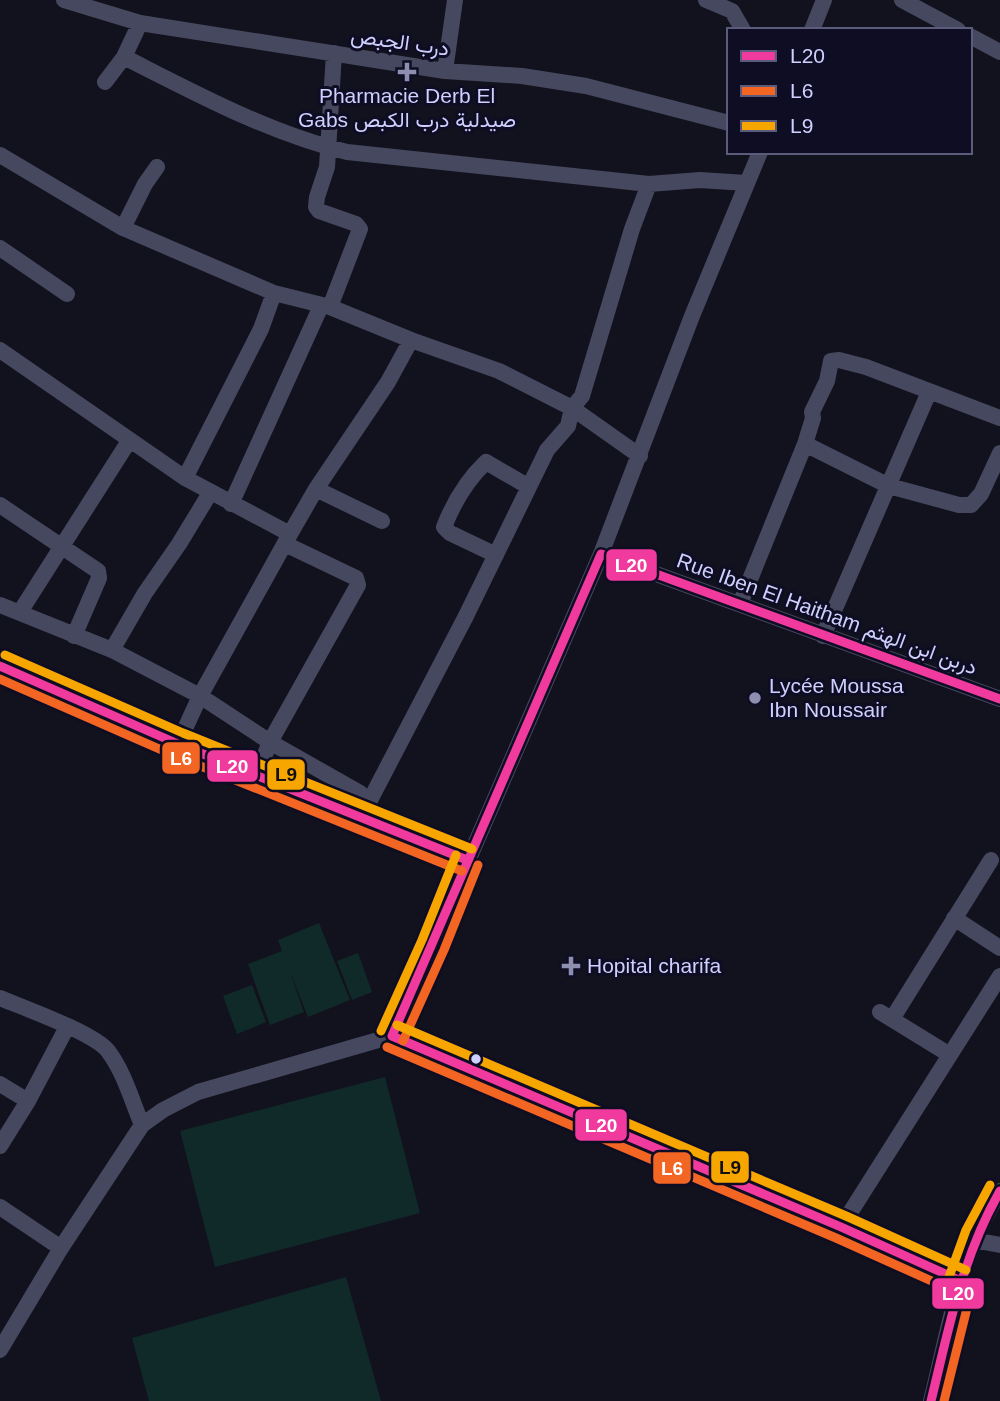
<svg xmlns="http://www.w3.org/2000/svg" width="1000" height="1401" font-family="Helvetica,Vazirmatn,sans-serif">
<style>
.green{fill:#0f2a28}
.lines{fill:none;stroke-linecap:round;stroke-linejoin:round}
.street{stroke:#46485f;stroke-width:16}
.bus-1-casing{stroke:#0e0d23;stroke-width:14}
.bus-2-casing{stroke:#0e0d23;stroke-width:14}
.bus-3-casing{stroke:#0e0d23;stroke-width:14}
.bus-1{stroke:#f13a9d;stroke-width:9}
.bus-2{stroke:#f26522;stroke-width:9}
.bus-3{stroke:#f7a600;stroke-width:9}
.poi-dot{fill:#8d8eb0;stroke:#0e0d23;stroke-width:2.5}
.bus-dot{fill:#cfd0ff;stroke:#0e0d23;stroke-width:2.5}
.labels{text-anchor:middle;stroke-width:6;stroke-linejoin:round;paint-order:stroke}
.street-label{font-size:21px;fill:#cfd0ff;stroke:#0e0d23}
.poi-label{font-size:21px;fill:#cfd0ff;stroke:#0e0d23;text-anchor:start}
.line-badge{stroke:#0e0d23;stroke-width:2.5}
.badge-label{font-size:19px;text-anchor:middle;font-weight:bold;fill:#fff}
.pale-badge-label{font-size:19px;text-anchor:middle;font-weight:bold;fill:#111}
</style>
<rect width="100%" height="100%" fill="#12121e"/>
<path class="green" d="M319,923L350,1000L308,1017L289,969L304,1012L270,1025L248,964L282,951L278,940Z
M358,953L372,992L352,1000L337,961Z
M252,985L266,1022L237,1034L223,996Z
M385,1077L420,1213L215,1267L180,1131Z
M346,1277L381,1401H149L132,1338Z"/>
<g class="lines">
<path class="street" d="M64,0L140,23L445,71L522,76L586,86L729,123
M706,0L732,11L743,30
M902,0L958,30
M812,30L824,0
M970,36L1000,52
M124,57C195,93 269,133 347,152L649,184L700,180L746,183
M445,71L455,0
M105,82L124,57L140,23
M0,155L123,228L274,293L330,307L411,340L499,371L572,408L640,456
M123,228L145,184L157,167
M0,248L67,294
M330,307L360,229L356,224L319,211L316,207L317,197L327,167L334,53
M0,350L185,478L290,534
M805,444L889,486L959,505H971L981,494L1000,453
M185,478L261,329L274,293
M316,489L382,521
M231,504L321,306
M0,505L98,571L99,578L74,636
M601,554L1000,699
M496,555L450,533L444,527C453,504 468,479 486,462L529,487
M740,604L805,444L813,418L812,412L827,381L831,361L839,360L866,367L1000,418
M0,605L112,650L200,696L270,742L360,793L368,804L367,812
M20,612L129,441
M823,636L929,392
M112,650L145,593L179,544L210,493
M0,666L178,744L467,860
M178,744L200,696L290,534L316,489L388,382L411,340
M257,774L270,742L358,585L356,578L285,544
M368,804L466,616L547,450L568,426L572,408L582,396L632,229L649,184
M954,918L1000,948
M0,998C24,1008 94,1033 108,1051C124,1072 132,1101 142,1125
M880,1012L950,1055
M892,1019L991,860
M392,1036L601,554L692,316L760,152
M0,1084L28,1101
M0,1146L28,1101L67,1027
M0,1207L61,1248
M841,1227L1000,976
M973,1240L1000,1245
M0,1350L61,1248L142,1125L163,1110L198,1092L392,1036L841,1227L961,1281
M931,1401C949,1330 960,1253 1000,1191"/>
<defs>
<path id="bus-1" d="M0,666L178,744L467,860
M961,1281L841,1227L392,1036L601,554L1000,699
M931,1401C949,1328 962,1257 1000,1191"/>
<path id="bus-2" d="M0,679L173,755L462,871
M403,1041L444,950L478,865
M387,1047L836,1238L956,1292
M944,1401L973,1284"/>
<path id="bus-3" d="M5,655L183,733L472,849
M397,1025L846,1216L966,1270
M381,1031L422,940L456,855
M949,1277L966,1230L990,1185"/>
</defs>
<use href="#bus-1" class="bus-1-casing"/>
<use href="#bus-2" class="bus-2-casing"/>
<use href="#bus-3" class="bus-3-casing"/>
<use href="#bus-1" class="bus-1"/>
<use href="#bus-2" class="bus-2"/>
<use href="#bus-3" class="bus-3"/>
</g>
<g class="poi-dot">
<path d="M403.5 61.5h7v7h7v7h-7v7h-7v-7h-7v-7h7z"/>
<circle cx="755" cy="698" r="7"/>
<path d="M567.5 955.5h7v7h7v7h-7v7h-7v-7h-7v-7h7z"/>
</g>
<circle class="bus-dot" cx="476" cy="1059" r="6"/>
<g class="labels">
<g class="street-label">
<text transform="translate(400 42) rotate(8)" y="7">درب الجبص</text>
<text transform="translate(827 614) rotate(20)" y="7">Rue Iben El Haitham دربن ابن الهثم</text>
</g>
<g class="poi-label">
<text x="407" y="103" text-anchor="middle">Pharmacie Derb El<tspan x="407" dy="24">Gabs صيدلية درب الكبص</tspan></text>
<text x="769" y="693">Lycée Moussa<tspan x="769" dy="24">Ibn Noussair</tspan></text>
<text x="587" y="973">Hopital charifa</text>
</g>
</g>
<g class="line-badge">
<rect x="605" y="548" width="53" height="34" rx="7" fill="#f13a9d"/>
<rect x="161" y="741" width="40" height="34" rx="7" fill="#f26522"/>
<rect x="206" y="749" width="53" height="34" rx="7" fill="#f13a9d"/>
<rect x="266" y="758" width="40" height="33" rx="7" fill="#f7a600"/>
<rect x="574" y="1108" width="54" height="34" rx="7" fill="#f13a9d"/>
<rect x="710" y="1150" width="40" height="34" rx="7" fill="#f7a600"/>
<rect x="652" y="1151" width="40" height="34" rx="7" fill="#f26522"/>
<rect x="931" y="1277" width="54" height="33" rx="7" fill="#f13a9d"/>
</g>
<g class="badge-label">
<text x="631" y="572">L20</text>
<text x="181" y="765">L6</text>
<text x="232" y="773">L20</text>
<text x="601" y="1132">L20</text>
<text x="672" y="1175">L6</text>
<text x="958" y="1300">L20</text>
</g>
<g class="pale-badge-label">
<text x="286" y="781">L9</text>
<text x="730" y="1174">L9</text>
</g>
<rect x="727" y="28" width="245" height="126" fill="#0e0d23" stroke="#5b5b7b" stroke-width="2"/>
<rect x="741" y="51" width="35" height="10" fill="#f13a9d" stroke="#5b5b7b" stroke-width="2"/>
<text x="790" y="63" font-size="21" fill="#cfd0ff">L20</text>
<rect x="741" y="86" width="35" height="10" fill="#f26522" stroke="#5b5b7b" stroke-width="2"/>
<text x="790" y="98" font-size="21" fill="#cfd0ff">L6</text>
<rect x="741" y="121" width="35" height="10" fill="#f7a600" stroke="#5b5b7b" stroke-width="2"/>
<text x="790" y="133" font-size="21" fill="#cfd0ff">L9</text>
</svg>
